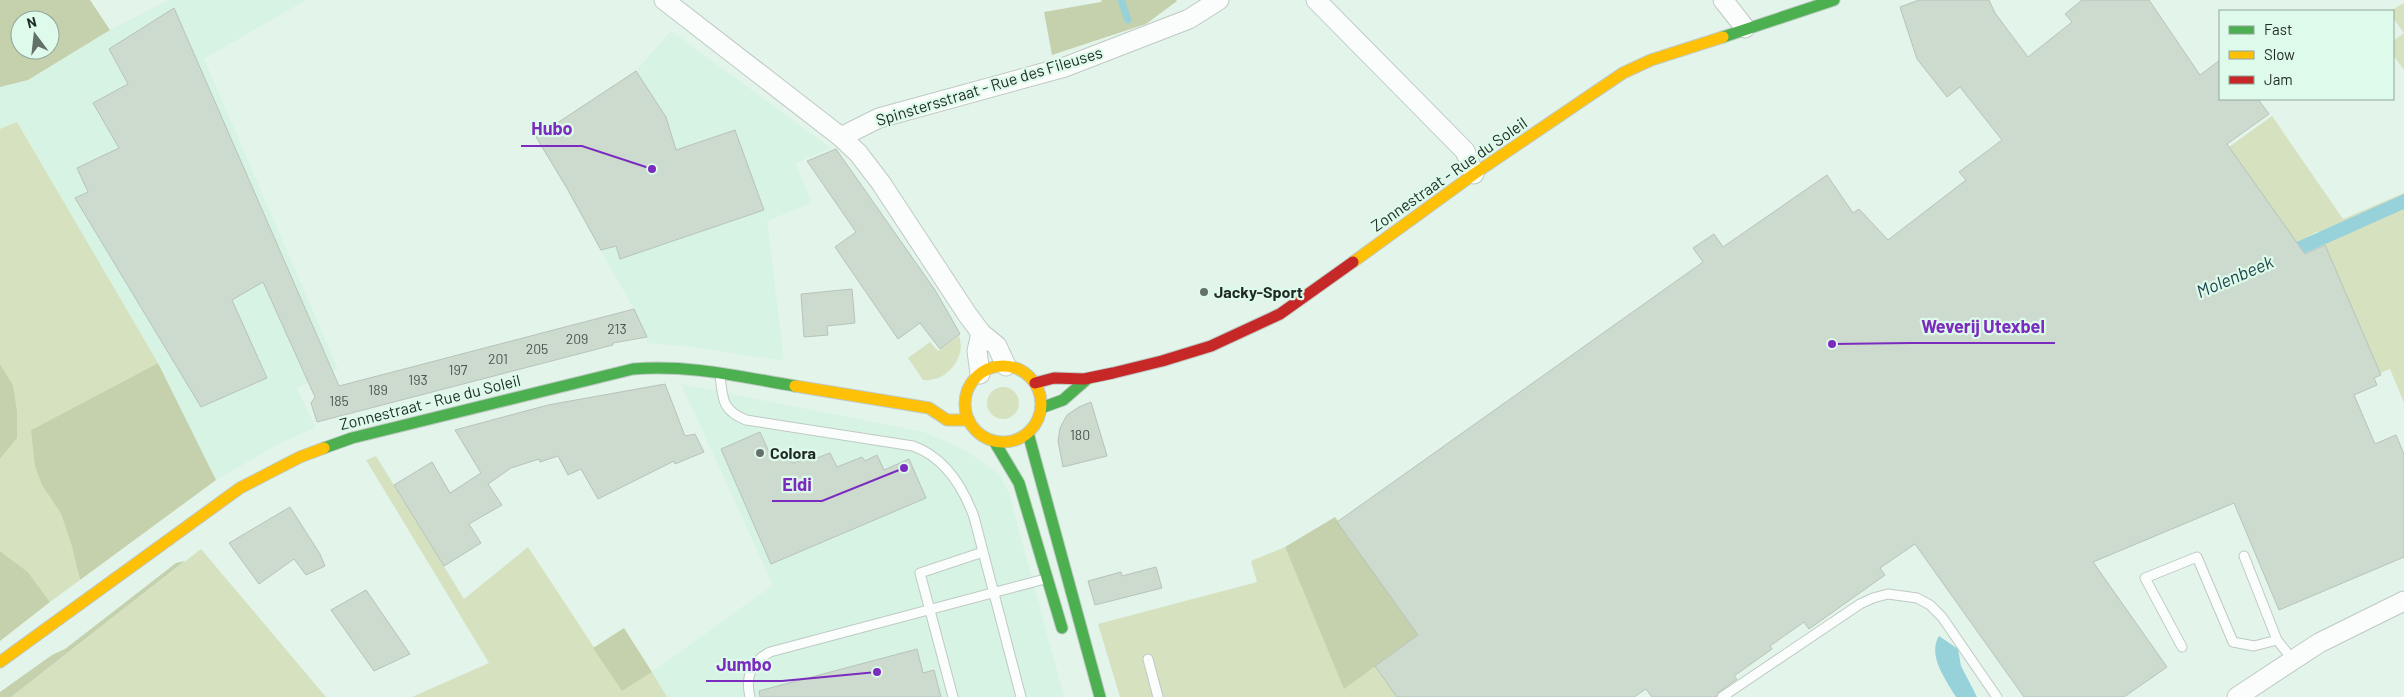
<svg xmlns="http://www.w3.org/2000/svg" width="2404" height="697" font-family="Barlow,sans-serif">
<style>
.built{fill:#d7f3e4}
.green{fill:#d6e1c0}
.forest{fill:#c5d1ac;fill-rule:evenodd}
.water{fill:#97d2da}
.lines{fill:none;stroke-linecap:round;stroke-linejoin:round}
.stream{stroke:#97d2da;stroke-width:7}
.building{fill:#ccdbce;stroke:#b8c2ba}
.lane-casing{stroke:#becac3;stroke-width:11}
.street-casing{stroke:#becac3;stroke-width:21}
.fast-casing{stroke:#becac3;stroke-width:13}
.slow-casing{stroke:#becac3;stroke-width:13}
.jam-casing{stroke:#becac3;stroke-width:13}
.lane{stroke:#fbfdfc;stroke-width:9}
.street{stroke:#fbfdfc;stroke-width:19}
.fast{stroke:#4caf50;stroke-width:11}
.slow{stroke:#ffc107;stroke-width:11}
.jam{stroke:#c62828;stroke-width:11}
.poi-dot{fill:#64706a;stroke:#ddfaea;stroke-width:2}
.labels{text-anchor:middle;stroke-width:4.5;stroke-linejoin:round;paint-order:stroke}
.number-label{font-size:14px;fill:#4a564e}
.street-label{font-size:16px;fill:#1f2924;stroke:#ddfaea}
.poi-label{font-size:16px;font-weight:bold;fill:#1f2924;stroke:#ddfaea;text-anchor:start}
.water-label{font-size:18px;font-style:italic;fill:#1f444b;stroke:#ddfaea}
.leader{fill:none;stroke:#7b2cbf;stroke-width:2}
.callout-dot{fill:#7b2cbf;stroke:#ddfaea;stroke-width:2}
.callout-label{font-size:18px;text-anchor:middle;font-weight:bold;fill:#7b2cbf;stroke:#ddfaea;stroke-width:4.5;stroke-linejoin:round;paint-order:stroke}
</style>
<rect width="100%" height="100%" fill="#e3f4eb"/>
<path class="built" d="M169,0H306L204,59L338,369L297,388L316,428L280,443L216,480L158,363L17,122L0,129V87L28,80L110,30Z
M671,31L831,148L796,163L811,203L767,221L784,361L693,347L647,343V337L634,309L536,137L636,71Z
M681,384L924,432L963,449L989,467L1001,477L1009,493L1064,697H667L652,672L773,585Z"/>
<path class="green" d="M2404,3V70L2393,55V41L2404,33L2393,18V11H2390Z
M2272,116L2343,219L2404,193V403L2390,369L2380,373L2318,231L2297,243L2229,147Z
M17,122L158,363L31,430L42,485L61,514L72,547L80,580L50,602L28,572L0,551V459L17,437L13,385L0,364V129Z
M959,336C967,358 946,383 923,380L908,358L930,342L938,351Z
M987 403a16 16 0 1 1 32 0a16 16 0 1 1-32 0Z
M376,456L464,599L528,547L622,690L652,672L667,697H412L489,663L366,460Z
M1285,547L1344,688L1375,666L1397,697H1120L1098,624L1257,582L1251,561Z
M201,549L326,697H11Z"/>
<path class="forest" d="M0,0H90L110,30L28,80L0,87ZM20,20H50V50H20Z
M1102,0H1176L1177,1L1146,24L1052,55L1044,12L1101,2Z
M158,363L216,480L80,580L72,547L61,514L42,485L35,466L31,430Z
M0,364L13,385L17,412V438L0,459Z
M1335,517L1418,635L1344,689L1285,547Z
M0,551L28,572L50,602L0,641Z
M185,561L11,697H0V692L52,655L65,649L176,563Z
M624,628L652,672L622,691L593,648Z"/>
<path class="water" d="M2404,194V209L2070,358L2191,289Z
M1939,636L1958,649L1961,666L1977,697H1956C1946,680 1927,655 1939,636Z"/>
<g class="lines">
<path class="stream" d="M1121,0L1128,20"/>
</g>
<path class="building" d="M1919,0H1989L1995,13L2028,57L2072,22L2065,14L2082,0H2149L2200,75L2220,60V99H2258L2269,114L2227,144L2305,254L2325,245L2381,375L2374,378L2377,385L2354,395L2375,444L2396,435L2404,454V557L2279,610L2234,503L2093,562L2167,667L2124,697H2024L1915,544L1880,568L1885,575L1809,629L1804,622L1770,646L1772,649L1734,676L1737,679L1719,692L1716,697H1652L1646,689L1634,697H1397L1375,666L1418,635L1337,522L1703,262L1693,248L1714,234L1723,247L1827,175L1853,213L1859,209L1888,240L1966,180L1959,172L2002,140L1960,87L1947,97L1917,59L1900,7Z
M174,8L339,386L634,309L647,337L613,343V345L317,422L311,403L315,397L263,282L232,300L267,378L201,407L75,198L88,192L77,168L119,148L93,103L128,84L109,49Z
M636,71L666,117L676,150L735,130L764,210L620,259L616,246L601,250L567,188L536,137Z
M836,149L935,290L954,323L960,334L940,349L920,323L898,339L835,247L856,232L807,161Z
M852,289L855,323L827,326L828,335L804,337L801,294Z
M665,384L685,436L695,434L704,452L675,464L674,461L598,499L581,469L568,475L558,456L540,462L539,459L511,468L488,484L502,505L469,524L481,543L444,566L394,485L432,462L450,493L481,473L455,430L548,405Z
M1091,402L1107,456L1063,467L1058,441L1060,428L1067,415L1079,407Z
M760,432L769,452L794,463L815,454L817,458L830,453L837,467L862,457L865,461L877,455L884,470L909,459L926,498L771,564L721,449Z
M290,507L320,554L325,566L306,575L294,559L259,584L229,543Z
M1156,567L1162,588L1095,605L1088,581L1121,572L1122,576Z
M366,590L410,654L374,671L331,610Z
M917,649L923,673L934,670L941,697H760L759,691Z"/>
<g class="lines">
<defs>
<path id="lane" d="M720,376C723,400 722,410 746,420L913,446C944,457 963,487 974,517L1021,697
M2244,556L2277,640
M2182,647L2145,578L2197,557L2233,642L2254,646L2277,640L2293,660
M1148,659L1158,697
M750,697C745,676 751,662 770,652L1045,579
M953,697L920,573L983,552
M1722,697L1860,604L1873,598L1888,594L1917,598L1930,605L1942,617L1997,697"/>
<path id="street" d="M664,0L841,137L858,153L881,183L967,314L981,333L997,346L1006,366
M1316,0L1465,151L1474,174
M1723,0L1745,28
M841,137L879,118L1065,67L1189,19L1219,0
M980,374L977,351L981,333
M2237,697L2319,643L2404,601"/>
<path id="fast" d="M1723,37L1834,0
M1041,408L1063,400L1087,379
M1028,433L1100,697
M994,441L1019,483L1062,628
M324,448L352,438L633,369C688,364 741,377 795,386"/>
<path id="slow" d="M1353,262L1474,174L1623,73L1651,60L1723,37
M965 404a38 38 0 1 1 76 0a38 38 0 1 1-76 0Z
M795,386L929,408L947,420H969
M0,662L240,488L300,457L324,448"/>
<path id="jam" d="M1035,383L1054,378L1084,379L1113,373L1162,361L1211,346L1280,314L1353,262"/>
</defs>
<use href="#lane" class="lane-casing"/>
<use href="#street" class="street-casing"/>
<use href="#fast" class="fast-casing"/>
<use href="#slow" class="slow-casing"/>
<use href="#jam" class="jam-casing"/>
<use href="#lane" class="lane"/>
<use href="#street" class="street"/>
<use href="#fast" class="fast"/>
<use href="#slow" class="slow"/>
<use href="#jam" class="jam"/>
</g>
<g class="poi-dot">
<circle cx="1204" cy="292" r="5"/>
<circle cx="760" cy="453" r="5"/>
</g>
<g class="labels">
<g class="number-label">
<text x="617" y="334">213</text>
<text x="577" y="344">209</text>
<text x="537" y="354">205</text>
<text x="498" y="364">201</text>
<text x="458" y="375">197</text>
<text x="418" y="385">193</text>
<text x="378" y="395">189</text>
<text x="339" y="406">185</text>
<text x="1080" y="440">180</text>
</g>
<g class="street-label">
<text transform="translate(989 86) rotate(-17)" y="6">Spinstersstraat - Rue des Fileuses</text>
<text transform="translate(1449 174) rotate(-35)" y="6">Zonnestraat - Rue du Soleil</text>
<text transform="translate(430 402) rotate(-14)" y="6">Zonnestraat - Rue du Soleil</text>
</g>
<g class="poi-label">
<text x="1214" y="298">Jacky-Sport</text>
<text x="770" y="459">Colora</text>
</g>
<g class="water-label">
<text transform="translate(2235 277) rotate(-23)" y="6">Molenbeek</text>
</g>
</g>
<path class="leader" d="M652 169L582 146H521M1832 344L1911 343H2055M904 468L822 501H772M877 672L782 681H706"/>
<g class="callout-dot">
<circle cx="652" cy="169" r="5"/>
<circle cx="1832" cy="344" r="5"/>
<circle cx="904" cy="468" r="5"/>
<circle cx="877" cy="672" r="5"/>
</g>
<g class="callout-label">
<text x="552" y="135">Hubo</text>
<text x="1983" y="333">Weverij Utexbel</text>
<text x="797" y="491">Eldi</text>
<text x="744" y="671">Jumbo</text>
</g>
<rect x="2219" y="10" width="175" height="90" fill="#ddfaea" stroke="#91a69b"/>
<rect x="2229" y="26" width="25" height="8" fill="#4caf50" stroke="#91a69b"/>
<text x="2264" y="35" font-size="15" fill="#1f2924">Fast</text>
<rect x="2229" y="51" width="25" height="8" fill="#ffc107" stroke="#91a69b"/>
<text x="2264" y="60" font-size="15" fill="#1f2924">Slow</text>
<rect x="2229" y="76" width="25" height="8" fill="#c62828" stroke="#91a69b"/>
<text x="2264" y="85" font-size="15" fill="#1f2924">Jam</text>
<g transform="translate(35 35) rotate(345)"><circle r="24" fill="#ddfaea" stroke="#91a69b"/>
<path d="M0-4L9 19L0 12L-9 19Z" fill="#64706a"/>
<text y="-8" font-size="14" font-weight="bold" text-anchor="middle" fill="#1f2924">N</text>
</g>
</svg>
